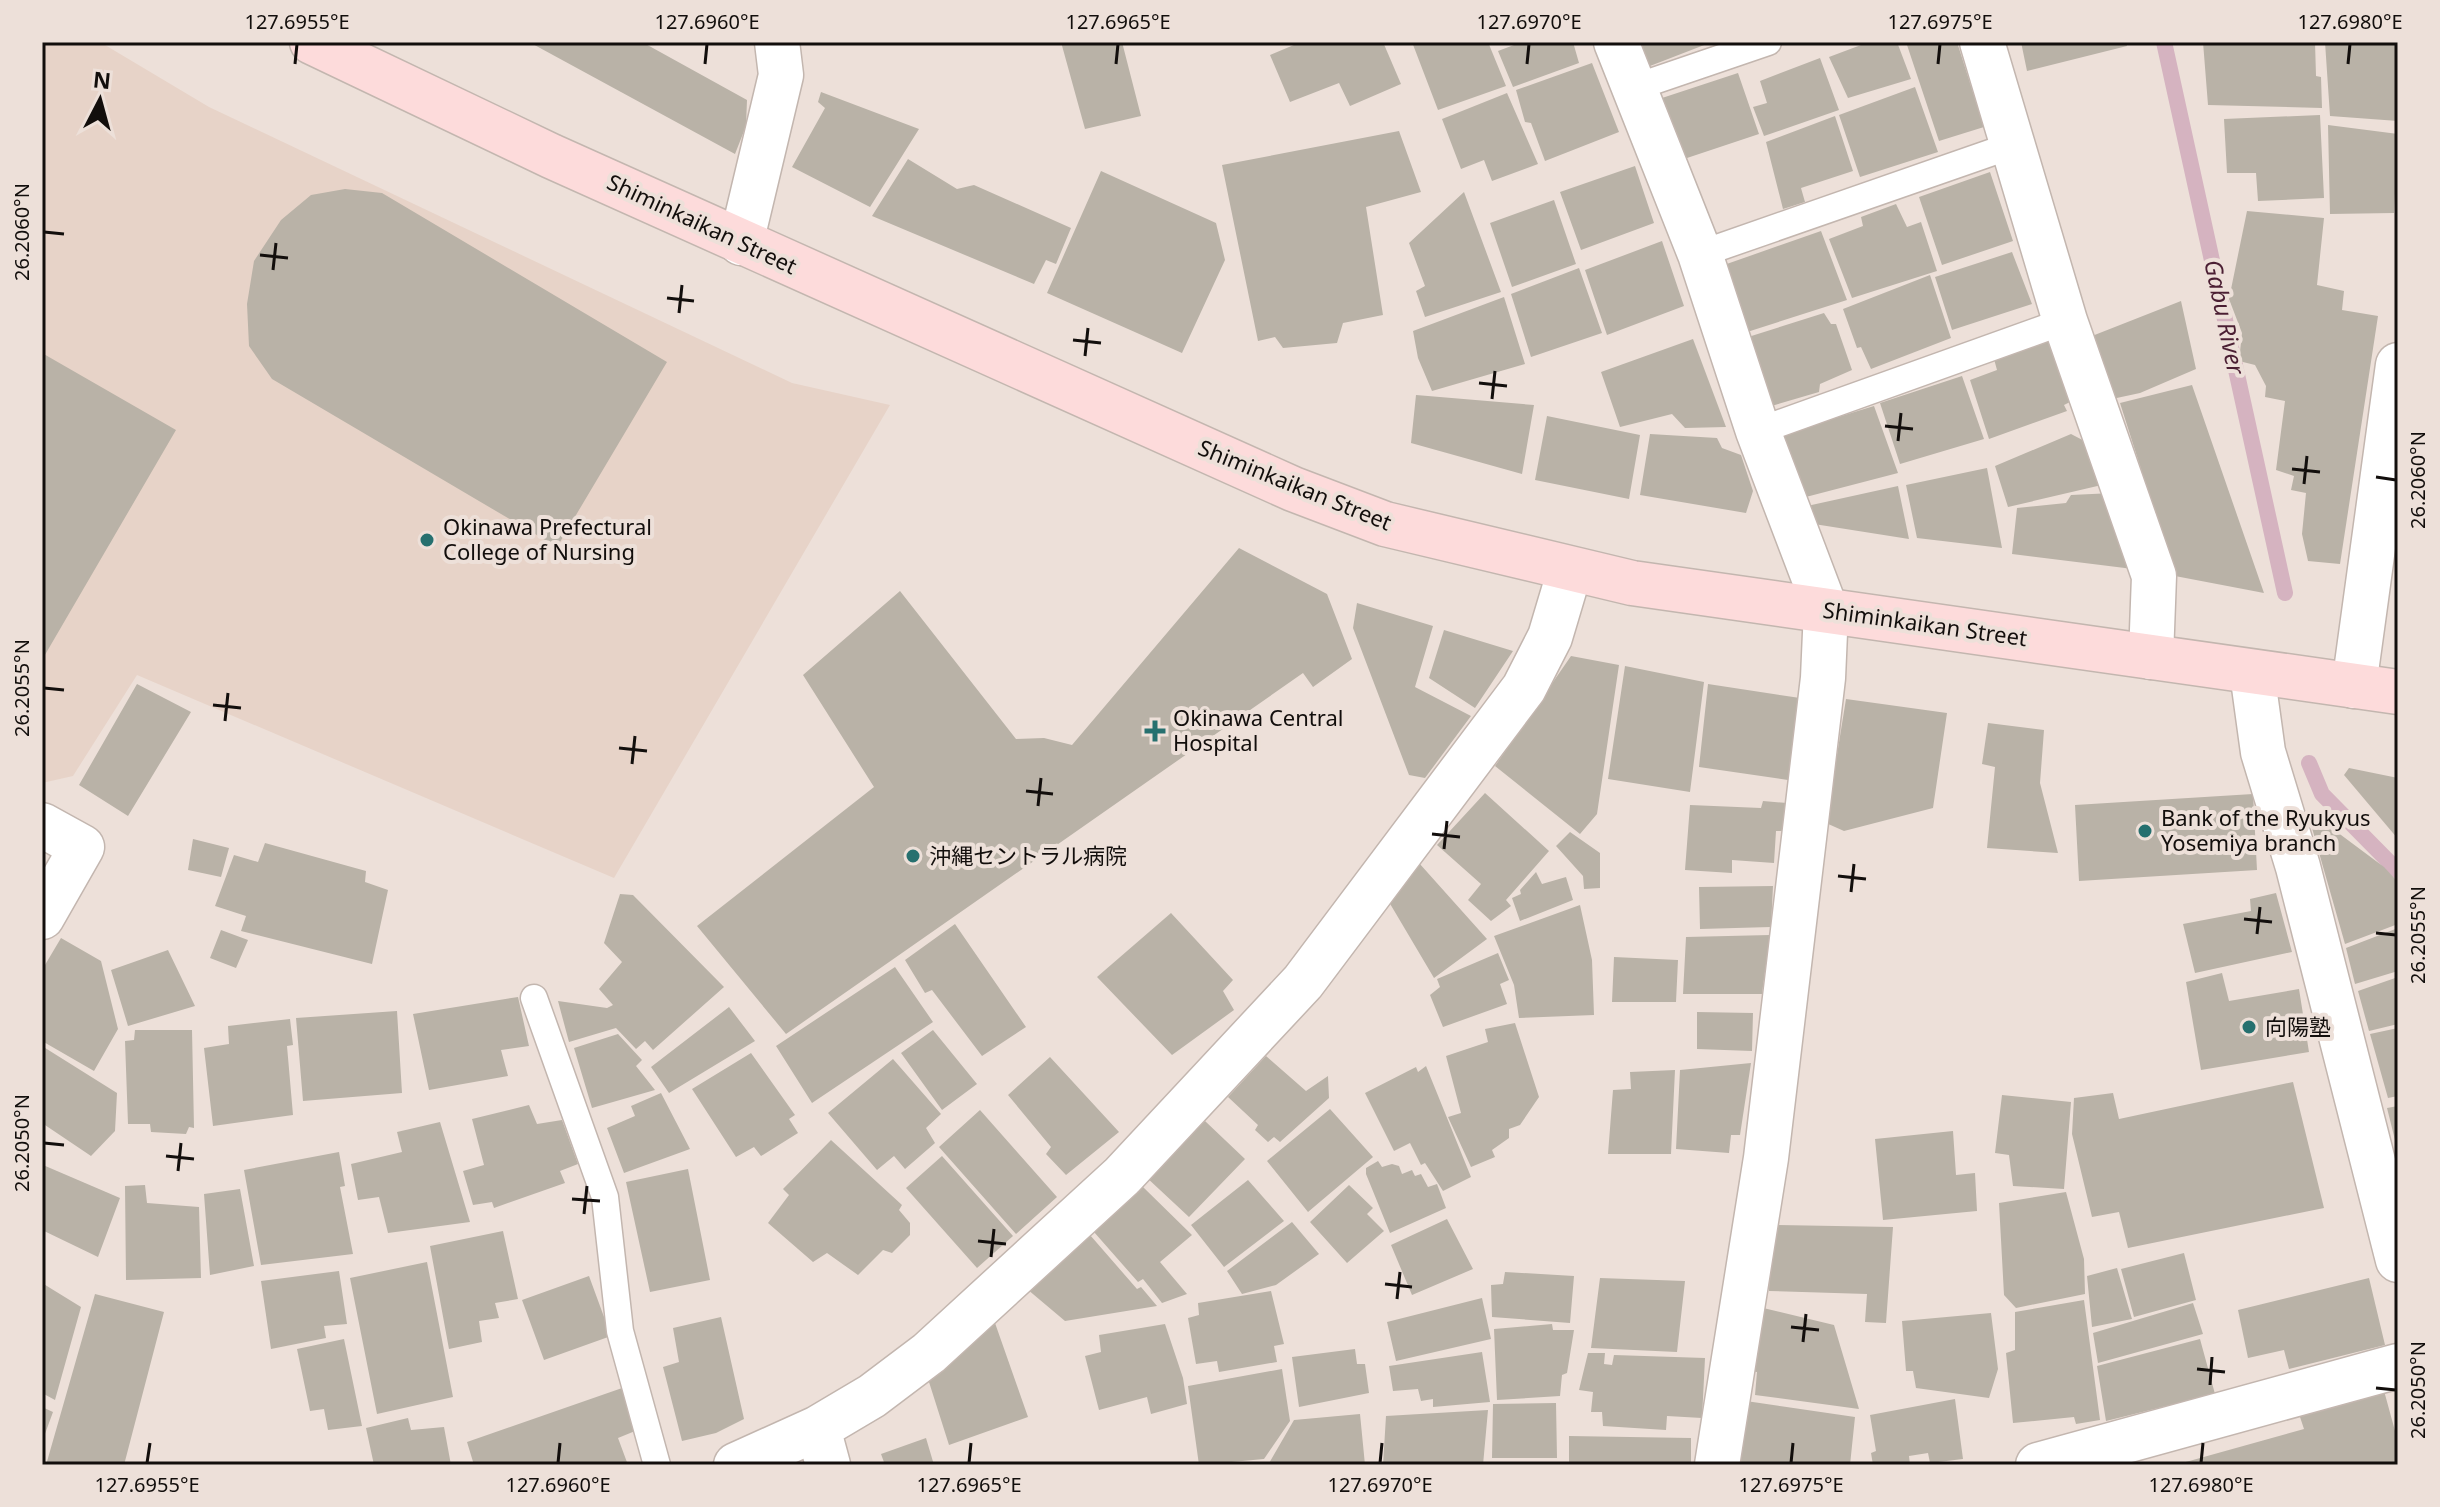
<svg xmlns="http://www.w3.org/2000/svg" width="2440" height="1507" font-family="'Noto Sans','Noto Sans JP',sans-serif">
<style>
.built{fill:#e7d3c8}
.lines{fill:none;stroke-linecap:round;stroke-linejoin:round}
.stream{stroke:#d5b3c0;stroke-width:16}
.building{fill:#b9b2a7}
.lane-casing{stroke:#c3b6af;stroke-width:29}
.street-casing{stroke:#c3b6af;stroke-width:47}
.secondary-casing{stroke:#c3b6af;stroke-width:47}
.lane{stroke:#fff;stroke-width:26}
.street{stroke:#fff;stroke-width:44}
.secondary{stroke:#fddbdb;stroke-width:44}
.ticks{fill:none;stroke:#120e0c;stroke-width:3}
.poi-dot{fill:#26706f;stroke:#ede0d9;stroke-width:3}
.labels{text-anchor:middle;stroke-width:8;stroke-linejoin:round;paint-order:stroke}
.street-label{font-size:22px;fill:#120e0c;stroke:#ede0d9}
.poi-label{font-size:22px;fill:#120e0c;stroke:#ede0d9;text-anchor:start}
.water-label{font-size:24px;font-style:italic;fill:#4b1f33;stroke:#ede0d9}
.neatline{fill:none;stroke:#120e0c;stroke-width:3}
.ticks-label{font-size:20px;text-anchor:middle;fill:#120e0c}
</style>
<rect width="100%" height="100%" fill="#ede0d9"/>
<path class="built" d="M42,42H100L209,107L792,383L890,405L614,878L137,675L73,776L42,783Z"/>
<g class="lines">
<path class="stream" d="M2164,42L2285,593
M2309,763L2322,794L2398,871"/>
</g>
<path class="building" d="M529,42H642L747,100L746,126L735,154Z
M1061,42H1122L1141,116L1085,129Z
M1301,42H1383L1401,84L1350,106L1339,83L1290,102L1270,55Z
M1412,42H1488L1506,86L1438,110Z
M1522,42H1573L1579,63L1513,87L1498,51Z
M1640,42H1712L1650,66Z
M1869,42H1897L1911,79L1848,98L1829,57Z
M1906,42H1957L1984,127L1939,141Z
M2021,42H2126L2127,46L2027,71Z
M2203,42H2315L2316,76L2321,77L2322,108L2208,105Z
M2325,42H2398V121L2330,116Z
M1820,58L1839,110L1764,136L1753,107L1767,103L1760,81Z
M1592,63L1619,132L1545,161L1531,123L1525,122L1516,90Z
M1738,73L1759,134L1684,159L1662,98Z
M1915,87L1938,152L1860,177L1839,115Z
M821,92L919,129L870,207L792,167L825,108L818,102Z
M1507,93L1538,164L1492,181L1484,160L1461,169L1442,119Z
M2320,115L2324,198L2258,201L2256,173H2227L2224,119Z
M1835,116L1853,171L1801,188L1805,202L1783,209L1766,142Z
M2328,125L2398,134L2394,213L2330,214Z
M1399,131L1421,192L1366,207L1383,315L1343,323L1337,343L1283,348L1275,337L1258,341L1222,165Z
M908,159L957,189L974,185L1071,228L1056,264L1046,260L1034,284L872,216Z
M1635,166L1654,223L1581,250L1560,192Z
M1101,171L1216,223L1225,260L1182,353L1047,293Z
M1990,172L2013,241L1942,265L1919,197Z
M345,189L382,193L667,362L557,547L272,379L249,346L247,304L254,261L281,220L311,195Z
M1464,192L1501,292L1425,317L1416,291L1425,286L1409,243Z
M1554,200L1576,264L1512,287L1490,223Z
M1896,204L1907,227L1921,222L1937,271L1852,298L1829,239L1863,226L1861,217Z
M2247,211L2324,218L2317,285L2344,291L2342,310L2378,316L2340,564L2308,561L2302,534L2306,493L2291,490L2294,476L2276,470L2285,401L2265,397L2266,386L2255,365L2239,361L2242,333L2229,299Z
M1821,231L1847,300L1744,333L1721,266Z
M1662,241L1684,306L1607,335L1585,270Z
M2012,252L2032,304L1952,330L1935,277Z
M1579,268L1602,333L1531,357L1511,294Z
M1930,275L1951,338L1871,369L1861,347L1857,348L1843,309Z
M1504,297L1525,364L1432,391L1418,358L1413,331Z
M2181,301L2196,369L2140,393L2112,399L2092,336Z
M1824,313L1831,324H1836L1852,370L1820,384L1819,392L1768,407L1745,338Z
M2048,337L2074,400L2064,405L2067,411L1989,439L1970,380L1997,370L1994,359Z
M1693,339L1726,427L1685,428L1672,414L1620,427L1601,372Z
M42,353L176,430L42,660Z
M1962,376L1984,439L1900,464L1880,403Z
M2192,385L2264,593L2175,576L2120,403Z
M1416,395L1534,405L1522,474L1411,443Z
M1874,406L1898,473L1802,498L1779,435Z
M1547,416L1640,435L1629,499L1535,480Z
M1650,434L1717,438L1722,448L1741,455L1753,491L1746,513L1640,495Z
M2071,434L2094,446L2106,484L2008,507L1995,466Z
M1987,468L2002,548L1917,538L1906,485Z
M1898,486L1909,539L1814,524L1807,506Z
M2113,493L2133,569L2012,554L2017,508L2066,503L2071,495Z
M1239,548L1327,594L1352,659L1313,687L1303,673L786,1034L697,926L874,787L803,675L900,591L1016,739L1044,738L1072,745Z
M1357,603L1433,626L1415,687L1471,716L1425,778L1409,775L1353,628Z
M1444,630L1513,651L1475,708L1429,678Z
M1571,656L1619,665L1597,814L1580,834L1495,766Z
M1625,666L1704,682L1690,792L1608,779Z
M137,684L191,712L128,816L79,785Z
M1708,684L1800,698L1788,780L1699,767Z
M1846,699L1947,713L1933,808L1844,831L1826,823Z
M1988,723L2044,730L2040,783L2058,853L1987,848L1995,767L1982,764Z
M2349,768L2398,778V839L2344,775Z
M1485,793L1549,851L1506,900L1511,906L1491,921L1468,900L1481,884L1437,845Z
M2253,794L2257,870L2079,881L2075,805Z
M1763,801L1787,803L1784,831H1776L1774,863L1732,860V873L1685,870L1690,805L1761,808Z
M2310,821L2337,832L2384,867L2398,882V924L2345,944Z
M1570,832L1600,853V888L1584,889L1583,876L1556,846Z
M193,839L229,848L221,877L188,870Z
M265,843L366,871L365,882L388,890L372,964L241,931L246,916L215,906L234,855L258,862Z
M1419,863L1487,939L1434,978L1389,902Z
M1536,872L1542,884L1566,877L1573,900L1520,921L1512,898L1521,894L1520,890Z
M1773,886L1771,927L1700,929L1699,887Z
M2276,893L2292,952L2195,973L2183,924L2251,911L2250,899Z
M620,894L633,895L724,987L653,1050L645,1041L636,1049L616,1028L569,1042L558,1001L607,1008L613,1005L599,989L622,962L604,943Z
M1580,905L1592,960L1594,1015L1519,1018L1514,985L1494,936Z
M1171,913L1233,980L1223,991L1234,1010L1172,1055L1097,977Z
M955,924L1026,1027L982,1056L932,990L925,993L905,960Z
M2398,928V971L2355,984L2346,948Z
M221,930L248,940L236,968L210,958Z
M1770,935L1762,994H1683L1686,937Z
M61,938L101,961L118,1029L94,1071L42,1041V970Z
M168,950L195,1006L128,1026L111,970Z
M1498,953L1509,980L1500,984L1507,1004L1443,1027L1430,995L1440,987L1437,979Z
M1614,957L1678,960L1676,1002H1612Z
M895,967L933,1022L812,1103L776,1046Z
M2222,973L2229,1001L2299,989L2309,1052L2201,1070L2186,982Z
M2398,977V1024L2369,1031L2358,991Z
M518,997L529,1046L501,1050L508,1076L429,1090L413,1014Z
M729,1007L755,1041L669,1093L651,1067Z
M397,1011L402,1093L303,1101L296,1018Z
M1697,1012L1753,1013L1752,1051L1697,1049Z
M290,1019L293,1045L287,1046L293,1115L213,1126L204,1048L229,1044L228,1026Z
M1515,1023L1539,1097L1520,1125L1509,1129V1138L1492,1150L1495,1157L1471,1167L1448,1117L1461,1113L1446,1056L1488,1042L1485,1029Z
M2398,1028V1096L2388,1098L2370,1034Z
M135,1030H192L194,1128L189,1127L186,1134L151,1132L150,1124H128L125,1041L134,1040Z
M933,1030L977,1084L942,1110L901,1053Z
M618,1034L642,1060L636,1066L655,1090L592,1108L574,1048Z
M42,1046L117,1093L115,1131L91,1156L42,1123Z
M751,1053L795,1115L789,1119L798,1133L761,1156L754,1147L736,1157L692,1089Z
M1266,1056L1306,1091L1328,1076L1329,1098L1280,1142L1274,1137L1268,1142L1255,1130L1258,1125L1228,1097Z
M1050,1057L1119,1132L1066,1175L1046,1154L1051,1147L1008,1095Z
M893,1059L941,1114L926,1128L935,1143L905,1169L894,1156L877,1170L828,1113Z
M1751,1063L1740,1135H1731L1729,1153L1676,1149L1680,1070Z
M1426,1066L1471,1177L1443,1191L1425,1163L1421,1165L1410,1143L1394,1151L1365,1093L1416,1067L1418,1072Z
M1675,1070L1671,1154H1608L1613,1090L1631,1089L1630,1072Z
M2293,1082L2324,1208L2128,1248L2119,1212L2092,1217L2072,1134L2074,1098L2113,1093L2119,1119Z
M661,1093L690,1149L624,1173L607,1128L635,1116L631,1106Z
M2002,1095L2071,1102L2064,1189L2013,1186L2009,1155L1995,1153Z
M529,1105L537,1124L562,1120L578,1164L560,1171L565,1183L494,1208L492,1202L473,1205L463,1171L484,1165L472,1119Z
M2398,1106V1148H2397L2387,1108Z
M1330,1109L1373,1157L1308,1212L1267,1161Z
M980,1110L1057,1197L1016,1234L939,1147Z
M1205,1121L1245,1159L1189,1217L1145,1176Z
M440,1122L470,1222L388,1233L379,1197L358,1200L351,1164L402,1152L397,1132Z
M1953,1131L1956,1175L1975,1173L1977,1211L1883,1220L1875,1139Z
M831,1140L902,1205L899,1210L910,1223V1235L892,1253L883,1250L858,1275L827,1253L813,1262L768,1223L789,1195L783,1189Z
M339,1152L345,1186L340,1187L353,1254L261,1265L244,1170Z
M942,1156L1013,1236L977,1268L906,1188Z
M1378,1161L1382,1167L1392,1164L1399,1166L1402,1174L1412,1170L1415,1176L1421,1174L1428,1187L1437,1184L1446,1208L1390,1233L1366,1174V1168Z
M43,1165L120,1198L98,1257L42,1230Z
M688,1169L710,1280L650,1292L626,1182Z
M1248,1180L1284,1221L1224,1267L1191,1225Z
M145,1185L147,1203L199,1207L201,1278L126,1280L125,1186Z
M1349,1185L1373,1208L1367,1214L1384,1231L1347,1263L1310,1222Z
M1143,1187L1192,1235L1160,1262L1187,1294L1162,1303L1143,1279L1138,1282L1094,1232Z
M240,1189L254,1266L210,1275L204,1194Z
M2066,1192L2084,1259L2085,1294L2016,1308L2004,1295L1999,1203Z
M1447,1219L1473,1269L1412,1295L1391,1245Z
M1292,1222L1319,1254L1276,1285L1242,1294L1227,1271Z
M1771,1225L1893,1227L1886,1323L1865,1322L1867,1294L1769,1291Z
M503,1231L518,1299L495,1303L499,1318L479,1321L482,1342L449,1349L430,1246Z
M1090,1235L1137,1289L1141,1287L1157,1306L1065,1321L1027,1289Z
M2184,1253L2196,1300L2134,1317L2121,1269Z
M427,1262L453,1397L377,1414L350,1278Z
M2117,1268L2132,1319L2092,1327L2087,1276Z
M339,1271L347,1324L324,1326L326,1338L271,1349L261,1281Z
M1505,1272L1574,1276L1570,1323L1492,1317L1491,1285L1503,1284Z
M589,1276L611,1336L544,1360L522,1300Z
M1600,1278L1685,1281L1677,1352L1591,1348Z
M2369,1278L2385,1345L2289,1369L2284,1350L2248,1358L2238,1310Z
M42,1283L81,1307L55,1400L42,1393Z
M1271,1291L1284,1344L1274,1346L1277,1362L1219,1372L1217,1361L1196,1364L1188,1318L1199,1315L1198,1303Z
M95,1294L164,1312L124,1465H46Z
M1482,1298L1491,1339L1396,1361L1387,1322Z
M2084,1300L2100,1420L2076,1424L2074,1417L2013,1423L2006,1353L2015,1350V1312Z
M2193,1303L2203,1334L2098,1363L2093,1333Z
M1759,1307L1834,1325L1859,1409L1755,1395L1757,1372L1749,1371Z
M1991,1313L1998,1369L1989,1398L1916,1388L1913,1371H1906L1902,1321Z
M721,1317L744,1419L716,1433L682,1441L663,1367L679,1362L673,1328Z
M995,1323L1028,1417L949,1445L929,1382Z
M1165,1324L1183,1378L1187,1404L1151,1414L1147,1397L1099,1410L1085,1356L1101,1352L1099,1335Z
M1552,1324L1553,1330H1574L1567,1373L1562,1375L1560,1396L1497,1400L1494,1329Z
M344,1339L362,1426L328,1430L324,1409L310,1411L297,1349Z
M2200,1339L2215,1394L2106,1421L2097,1366Z
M1355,1349L1357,1364H1365L1369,1393L1299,1407L1292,1357Z
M1482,1352L1490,1402L1433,1407V1399L1421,1401L1418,1389L1393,1391L1389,1366Z
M1588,1353H1605L1604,1364L1612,1365L1614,1355L1705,1358L1702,1418L1667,1416L1666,1430L1603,1426L1602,1412H1591L1593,1392L1579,1390Z
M1282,1369L1290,1421L1264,1459L1199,1465L1188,1386Z
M625,1387L640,1429L618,1438L628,1465H474L467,1442Z
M2383,1387L2398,1442V1465H2175L2304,1429L2298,1411Z
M1955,1399L1963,1459L1930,1463L1928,1453L1909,1456L1910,1465H1873L1871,1453L1876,1451L1870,1415Z
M1746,1401L1855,1417L1850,1465H1738Z
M1556,1403L1557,1458H1492L1493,1404Z
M42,1407L53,1412L42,1442Z
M1488,1410L1483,1465H1383L1386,1416Z
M1360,1414L1365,1465H1268L1294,1420Z
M408,1418L411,1430L444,1427L451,1465H374L366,1428Z
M1569,1436L1691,1438V1465H1569Z
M926,1438L934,1465H885L881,1454Z"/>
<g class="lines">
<defs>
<path id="lane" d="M1636,87L1768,42
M1700,254L2013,145
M1758,431L2065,321
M534,998L605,1197L620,1331L657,1465"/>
<path id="street" d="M1616,42L1700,254L1758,431L1826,610L1823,678L1766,1158L1717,1465
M1982,42L2065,321L2154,576L2151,657
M741,243L781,75L777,42
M2252,672L2263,752L2298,867L2398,1260
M2354,686L2398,365
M42,825L82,847L42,917
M818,1428L828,1465
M736,1465L818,1428L872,1396L929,1353L1122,1176L1303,982L1524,688L1550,637L1570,570
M2038,1465L2398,1366"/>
<path id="secondary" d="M312,42L551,156L1293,489L1385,524L1632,583L2398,692"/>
</defs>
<use href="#lane" class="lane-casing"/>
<use href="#street" class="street-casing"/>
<use href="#secondary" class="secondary-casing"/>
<use href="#lane" class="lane"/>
<use href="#street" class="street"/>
<use href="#secondary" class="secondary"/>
</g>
<path class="ticks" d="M295,64L297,44M705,64L707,44M1116,64L1118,44M1527,64L1529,44M1938,64L1940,44M2348,64L2350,44M44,232L64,234M260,255L288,258M273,270L276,243M667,298L694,301M679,313L682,285M1073,340L1101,343M1085,356L1088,328M1479,383L1507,386M1492,399L1495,371M1885,426L1913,429M1898,441L1901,413M2292,469L2320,472M2376,477L2396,480M2304,484L2307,456M44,688L64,690M213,705L241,708M225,721L228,693M619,748L647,751M632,764L635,736M1026,791L1053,794M1038,806L1041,778M1432,834L1460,837M1444,849L1447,821M1838,876L1866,879M1851,892L1854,864M2244,919L2272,922M2376,933L2396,935M2257,934L2260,907M44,1143L64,1145M166,1156L194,1159M178,1171L181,1143M572,1199L600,1201M584,1214L587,1186M978,1241L1006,1244M991,1257L994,1229M1385,1284L1412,1287M1397,1299L1400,1272M1791,1327L1819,1330M1803,1342L1806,1314M2197,1369L2225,1372M2210,1385L2212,1357M2376,1388L2396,1390M147,1463L150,1443M558,1463L560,1443M969,1463L971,1443M1380,1463L1382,1443M1791,1463L1793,1443M2201,1463L2203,1443"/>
<g class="poi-dot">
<circle cx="427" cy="540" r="8"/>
<path d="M1151 719h8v8h8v8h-8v8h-8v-8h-8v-8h8z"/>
<circle cx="2145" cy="831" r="8"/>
<circle cx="913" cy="856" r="8"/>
<circle cx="2249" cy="1027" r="8"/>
</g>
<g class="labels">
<g class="street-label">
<text transform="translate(702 224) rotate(25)" y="8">Shiminkaikan Street</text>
<text transform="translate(1295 485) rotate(22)" y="8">Shiminkaikan Street</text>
<text transform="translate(1925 624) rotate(8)" y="8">Shiminkaikan Street</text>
</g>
<g class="poi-label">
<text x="443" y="535">Okinawa Prefectural<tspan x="443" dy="25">College of Nursing</tspan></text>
<text x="1173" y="726">Okinawa Central<tspan x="1173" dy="25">Hospital</tspan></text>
<text x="2161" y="826">Bank of the Ryukyus<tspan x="2161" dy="25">Yosemiya branch</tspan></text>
<text x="929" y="864">沖縄セントラル病院</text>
<text x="2265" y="1035">向陽塾</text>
</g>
<g class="water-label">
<text transform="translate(2224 317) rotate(78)" y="8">Gabu River</text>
</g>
</g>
<rect width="2440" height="1507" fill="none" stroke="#ede0d9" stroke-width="88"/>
<g transform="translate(100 100) rotate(6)" stroke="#ede0d9" stroke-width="6" paint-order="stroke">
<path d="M0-6L14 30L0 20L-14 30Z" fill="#120e0c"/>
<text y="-12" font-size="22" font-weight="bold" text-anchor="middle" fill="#120e0c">N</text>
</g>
<rect x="44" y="44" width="2352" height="1419" class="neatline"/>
<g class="ticks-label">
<text x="297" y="29">127.6955°E</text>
<text x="707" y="29">127.6960°E</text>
<text x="1118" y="29">127.6965°E</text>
<text x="1529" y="29">127.6970°E</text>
<text x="1940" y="29">127.6975°E</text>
<text x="2350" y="29">127.6980°E</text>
<text transform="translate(22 232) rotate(-90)" y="7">26.2060°N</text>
<text transform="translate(2418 480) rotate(-90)" y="7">26.2060°N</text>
<text transform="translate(22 688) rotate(-90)" y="7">26.2055°N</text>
<text transform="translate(2418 935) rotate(-90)" y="7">26.2055°N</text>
<text transform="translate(22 1143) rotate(-90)" y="7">26.2050°N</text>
<text transform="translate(2418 1390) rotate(-90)" y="7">26.2050°N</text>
<text x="147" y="1492">127.6955°E</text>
<text x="558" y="1492">127.6960°E</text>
<text x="969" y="1492">127.6965°E</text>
<text x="1380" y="1492">127.6970°E</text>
<text x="1791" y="1492">127.6975°E</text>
<text x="2201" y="1492">127.6980°E</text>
</g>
</svg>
